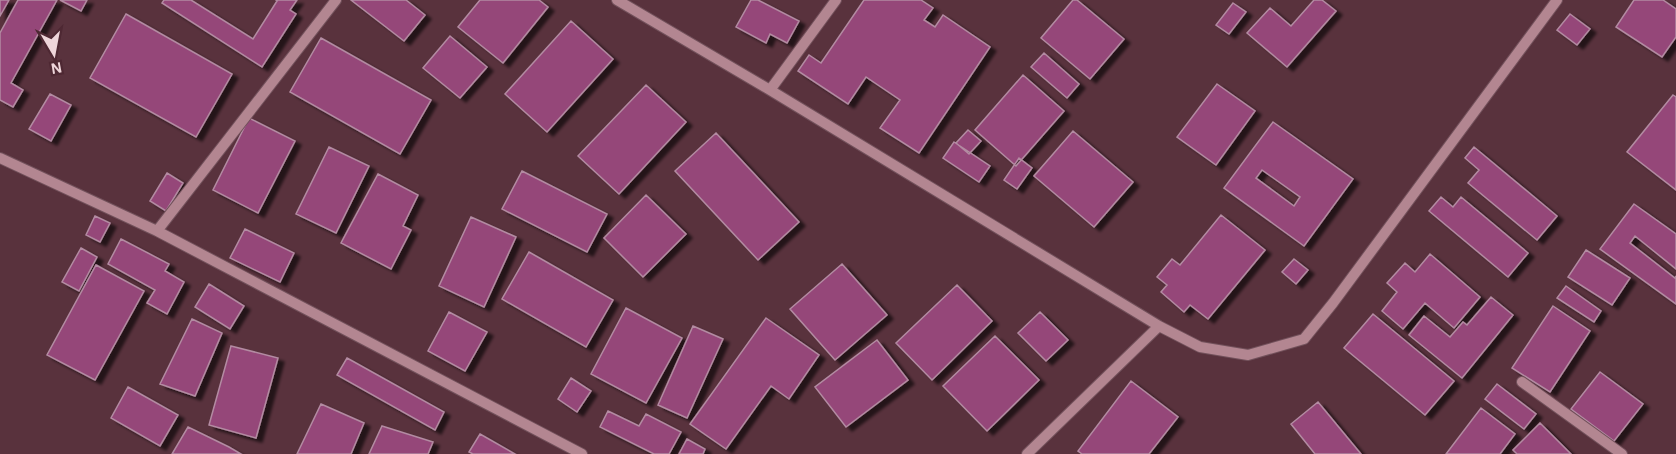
<svg xmlns="http://www.w3.org/2000/svg" width="1676" height="454" font-family="'Alegreya Sans',sans-serif">
<style>
.building{fill:#954779;stroke:#b38ba2;stroke-width:1.5;fill-rule:evenodd;filter:url(#shadow)}
.lines{fill:none;stroke-linecap:round;stroke-linejoin:round}
.minor-casing{stroke:#72515b;stroke-width:12}
.minor{stroke:#b38691;stroke-width:10}
</style>
<defs>
<filter id="shadow"><feDropShadow dx="6" dy="4" stdDeviation="1.5" flood-color="#0009"/></filter>
</defs>
<rect width="100%" height="100%" fill="#59323d"/>
<path class="building" d="M0,0H9L0,16Z
M18,0H57L11,83L23,90L13,107L0,100V33Z
M60,0H87L81,11Z
M164,0H191L253,39L277,1L276,0H297L290,10L296,14L262,67L162,3Z
M351,0H406L425,15L404,41Z
M480,0H539L548,7L503,63L458,27Z
M751,0H758L799,21L787,43L770,34L766,43L736,27Z
M864,0H921L933,8L924,20L935,27L943,15L990,47L919,153L880,128L900,100L866,77L848,104L798,71L809,55L821,63Z
M1073,0H1077L1124,39L1090,79L1041,38Z
M1314,0H1322L1336,11L1287,67L1247,33L1270,8L1291,26Z
M1634,0H1663L1676,9V37L1662,57L1616,27Z
M1233,3L1246,12L1229,34L1216,25Z
M126,14L232,74L196,137L90,78Z
M1570,14L1590,29L1577,45L1557,30Z
M571,21L613,59L547,132L505,94Z
M450,36L487,67L460,98L423,68Z
M321,38L431,100L400,154L290,92Z
M1044,53L1079,84L1067,98L1031,67Z
M1023,75L1064,111L1016,166L975,130Z
M1217,84L1255,111L1216,165L1177,137Z
M646,85L686,122L619,194L578,156Z
M50,94L71,105L51,141L29,129Z
M1673,95L1676,97V190L1627,152Z
M249,118L295,141L258,213L213,190Z
M1273,122L1353,179L1304,246L1224,188ZM1262,170L1300,197L1294,206L1256,178Z
M968,130L981,141L969,154L956,143Z
M1073,131L1133,182L1094,227L1034,176Z
M716,133L799,222L758,260L675,171Z
M954,142L990,166L979,182L943,158Z
M329,147L369,166L336,233L296,214Z
M1474,147L1557,216L1537,240L1468,183L1479,170L1465,158Z
M1019,158L1032,168L1017,189L1004,180Z
M522,171L607,214L587,252L502,209Z
M167,173L183,183L166,211L150,201Z
M378,174L418,195L403,226L411,230L391,269L341,243Z
M646,195L686,234L643,277L604,238Z
M1441,197L1453,207L1461,197L1528,253L1508,277L1429,211Z
M1634,204L1676,234V269L1635,236L1630,243L1675,278L1676,276V304L1600,249Z
M1221,215L1265,250L1208,319L1190,305L1184,312L1161,292L1167,285L1157,277L1172,259L1180,265Z
M95,216L110,223L100,242L86,235Z
M471,217L516,237L484,307L439,286Z
M245,229L294,253L280,282L230,258Z
M121,239L169,264L165,271L184,282L167,314L147,303L155,290L108,264Z
M81,248L97,257L79,291L62,282Z
M1586,250L1630,278L1612,305L1568,277Z
M529,252L613,300L586,347L502,299Z
M1430,254L1480,297L1454,328L1425,303L1403,329L1382,311L1397,292L1387,283L1405,263L1415,272Z
M1294,259L1308,270L1296,284L1282,272Z
M842,264L887,315L835,360L790,309Z
M96,265L144,291L95,380L47,355Z
M209,284L244,306L230,329L195,307Z
M957,285L992,321L932,380L896,343Z
M1566,286L1601,311L1594,322L1557,298Z
M1491,297L1513,315L1462,378L1409,335L1424,316L1450,337L1463,322L1467,325Z
M1553,306L1590,331L1550,392L1512,368Z
M626,308L682,338L646,403L591,374Z
M449,312L487,332L465,371L428,351Z
M1040,312L1068,340L1046,361L1018,333Z
M1373,314L1454,381L1425,415L1344,348Z
M766,318L819,355L789,399L771,386L726,449L690,424Z
M192,319L222,333L195,396L160,384Z
M693,326L723,339L687,418L658,405Z
M995,336L1039,380L987,431L943,386Z
M877,340L908,380L846,427L815,387Z
M231,346L278,358L256,438L209,425Z
M347,358L444,412L435,430L337,375Z
M1600,372L1643,404L1614,441L1571,409Z
M571,378L591,391L577,412L558,399Z
M1131,381L1178,417L1149,454H1082L1078,451Z
M1497,384L1536,414L1524,429L1485,399Z
M128,387L178,415L160,446L111,418Z
M1318,402L1361,454H1315L1291,424Z
M321,404L364,423L351,454H297Z
M1481,408L1515,434L1500,454H1446Z
M608,411L639,426L646,414L681,432L669,454H654L600,427Z
M1540,423L1571,454H1517L1513,450Z
M382,426L433,442L428,454H369Z
M188,427L229,447L241,454H172Z
M480,434L515,454H473L469,452Z
M687,439L705,449L703,454H679Z"/>
<g class="lines">
<defs>
<path id="minor" d="M617,0L770,90L1159,326L1200,347L1248,355L1304,339L1333,303L1557,0
M770,90L836,0
M0,158L157,231L582,454
M157,231L336,0
M1522,382L1622,454
M1027,454L1159,326"/>
</defs>
<use href="#minor" class="minor-casing"/>
<use href="#minor" class="minor"/>
</g>
<g transform="translate(54 54) rotate(170)" stroke="#4e2833" stroke-width="4.5" paint-order="stroke">
<path d="M0-4.5L10 22L0 15L-10 22Z" fill="#eed5da"/>
<text y="-9" font-size="16" font-weight="bold" text-anchor="middle" fill="#eed5da">N</text>
</g>
</svg>
